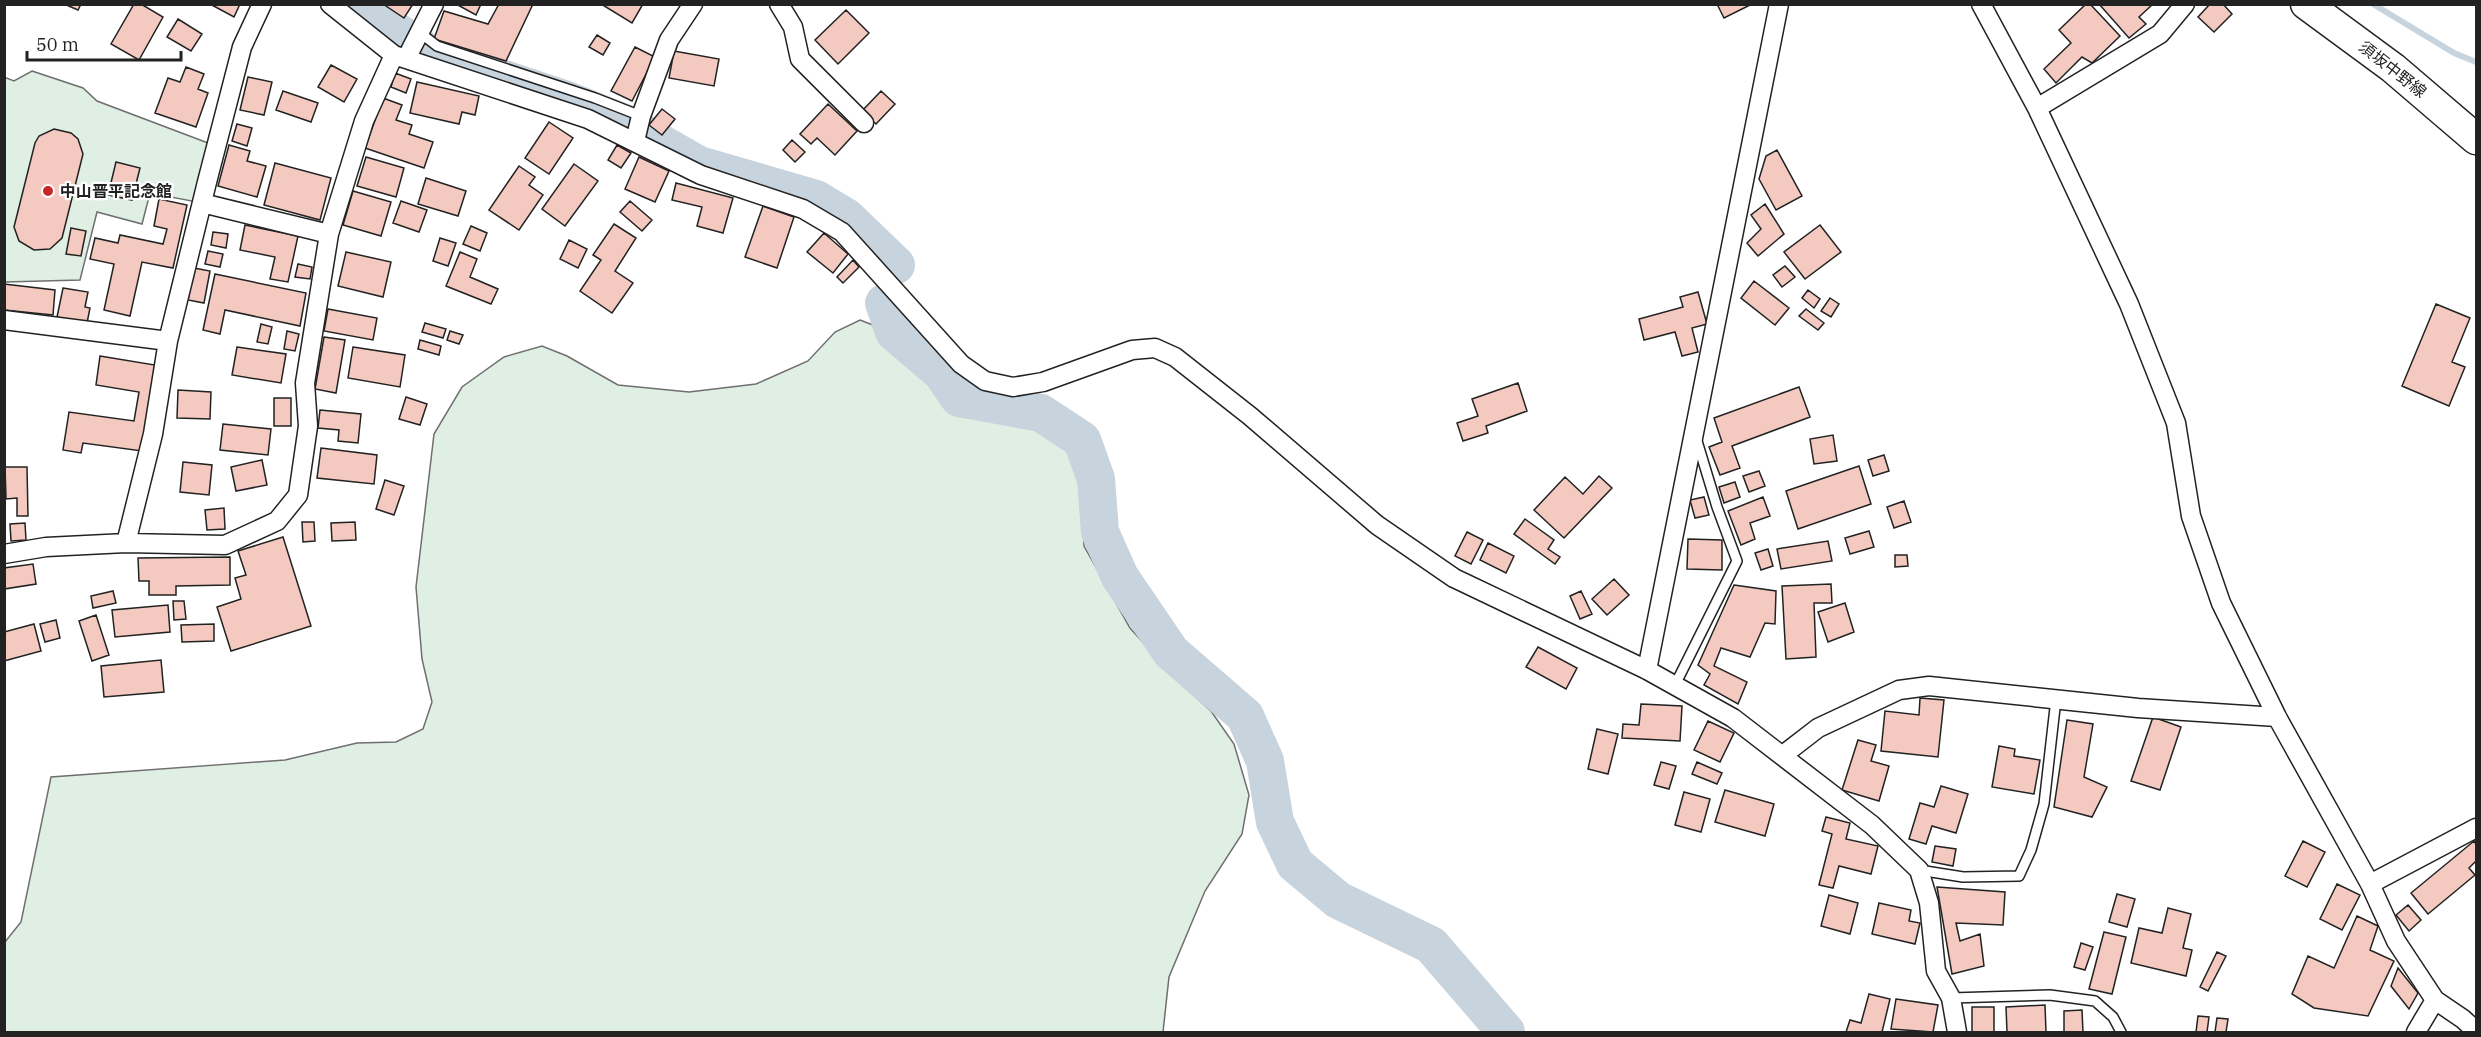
<svg xmlns="http://www.w3.org/2000/svg" width="2481" height="1037" font-family="'IBM Plex Serif','Noto Sans JP',serif">
<style>
.green{fill:#e0efe3;stroke:#6f6f6f;stroke-width:1.5}
.lines{fill:none;stroke-linecap:round;stroke-linejoin:round}
.stream{stroke:#c7d3dd;stroke-width:6}
.river{stroke:#c7d3dd;stroke-width:38}
.building{fill:#f3c9c0;stroke:#222;stroke-width:1.5}
.service-casing{stroke:#222;stroke-width:12}
.minor-casing{stroke:#222;stroke-width:21}
.primary-casing{stroke:#222;stroke-width:33}
.service{stroke:#fff;stroke-width:9}
.minor{stroke:#fff;stroke-width:18}
.primary{stroke:#fff;stroke-width:30}
.poi-dot{fill:#c62828;stroke:#fff;stroke-width:2}
.labels{text-anchor:middle;stroke-width:4.5;stroke-linejoin:round;paint-order:stroke}
.street-label{font-size:16px;fill:#222;stroke:#fff}
.poi-label{font-size:16px;font-weight:bold;fill:#222;stroke:#fff;text-anchor:start}
</style>
<rect width="100%" height="100%" fill="#fff"/>
<path class="green" d="M32,71L83,88L97,101L216,146L202,203L150,193L142,224L97,212L80,280L5,282L4,77L14,81Z
M860,320L883,329L911,362L931,380L950,406L1037,428L1071,446L1082,481L1084,546L1130,628L1176,679L1211,711L1234,744L1249,795L1242,834L1205,891L1169,977L1163,1032H5V942L21,922L51,777L285,760L357,743L396,742L423,729L432,702L422,659L416,587L434,434L462,387L504,357L542,346L567,356L618,385L689,392L756,384L808,361L835,332Z"/>
<g class="lines">
<path class="stream" d="M2373,4L2454,53L2476,62"/>
<path class="river" d="M356,4L430,54L564,99L627,124L699,165L816,199L846,217L896,265
M884,303L894,332L941,372L959,398L1041,413L1082,440L1096,479L1100,532L1120,577L1171,652L1245,716L1265,761L1275,822L1295,864L1338,900L1431,945L1506,1032"/>
</g>
<path class="building" d="M64,4H81L78,10Z
M134,4H141L163,17L139,60L111,44Z
M210,4H240L234,17Z
M383,4H413L404,18Z
M456,4H481L476,15Z
M499,4H533L506,61L434,39L444,11L488,24Z
M601,4H643L632,23Z
M1717,4H1752L1724,18Z
M2086,4H2090L2120,36L2092,63L2082,57L2056,83L2044,69L2071,43L2059,30Z
M2099,4H2153L2139,17L2146,24L2129,38Z
M2210,4H2223L2232,14L2214,32L2198,17Z
M846,10L869,33L838,64L815,40Z
M178,19L202,34L191,51L167,37Z
M597,35L610,43L603,55L589,47Z
M635,47L655,57L632,101L611,91Z
M674,51L719,59L714,86L669,78Z
M331,65L357,79L344,102L318,87Z
M186,67L204,74L198,89L208,93L196,127L155,113L168,78L180,82Z
M395,73L411,79L406,93L391,87Z
M248,77L272,82L264,115L240,110Z
M417,82L479,96L475,115L462,112L459,124L410,113Z
M283,91L318,103L311,122L276,110Z
M881,91L895,104L876,124L862,111Z
M383,98L402,105L396,120L412,125L409,134L433,142L424,168L365,148Z
M828,104L857,131L835,155L817,138L811,144L800,134Z
M662,109L675,119L662,135L649,125Z
M549,122L573,138L549,174L525,158Z
M237,124L252,128L247,146L232,141Z
M54,129L71,133L78,139L83,154L62,238L50,249L34,250L19,241L14,227L35,143L39,136Z
M792,140L805,152L795,162L783,150Z
M229,145L250,151L247,161L266,166L257,197L218,186Z
M617,145L631,153L621,168L608,160Z
M1777,150L1802,196L1776,210L1759,179L1766,156Z
M366,157L404,168L396,197L357,186Z
M639,157L669,171L655,202L625,189Z
M116,162L140,168L132,200L108,195Z
M275,163L331,178L320,220L264,205Z
M574,164L598,181L565,226L542,209Z
M519,166L535,177L529,185L543,195L519,230L489,210Z
M426,178L466,191L458,216L418,204Z
M676,183L733,198L723,233L697,226L702,207L672,200Z
M353,191L391,202L381,236L343,225Z
M159,199L187,205L173,268L142,262L130,316L104,310L114,264L90,259L95,238L118,243L120,235L163,244L167,229L154,226Z
M401,201L427,210L419,232L393,223Z
M630,201L652,220L642,231L620,212Z
M1765,204L1784,234L1758,256L1747,243L1761,229L1751,215Z
M763,206L794,217L777,268L745,257Z
M614,224L636,238L615,271L633,283L612,313L580,291L601,260L593,255Z
M245,225L298,236L288,282L270,279L275,257L240,250Z
M1820,225L1841,252L1805,279L1784,252Z
M471,226L487,233L480,251L463,244Z
M71,228L86,231L81,256L66,254Z
M213,232L228,234L226,248L211,245Z
M824,233L848,254L833,273L807,252Z
M440,238L456,243L448,266L433,261Z
M569,240L587,249L578,268L560,259Z
M208,251L223,254L220,267L205,264Z
M346,252L391,262L383,297L338,286Z
M460,252L477,259L470,277L498,289L491,304L446,286Z
M853,260L859,267L843,283L837,277Z
M298,264L312,267L310,279L295,277Z
M1785,266L1795,277L1782,287L1773,275Z
M194,268L210,271L204,303L188,300Z
M215,274L306,293L300,326L225,310L220,334L203,330Z
M1754,281L1789,308L1775,325L1741,298Z
M4,284L55,290L53,315L4,310Z
M63,288L88,292L85,307L90,308L87,323L57,317Z
M1808,290L1820,299L1814,308L1802,298Z
M1698,292L1707,324L1692,328L1698,352L1682,356L1675,332L1644,340L1639,319L1683,307L1680,297Z
M1830,298L1839,304L1831,317L1821,311Z
M2436,304L2470,318L2452,362L2465,367L2449,406L2402,386Z
M328,309L377,318L373,340L324,331Z
M1806,309L1824,323L1818,330L1799,316Z
M425,323L446,329L443,338L422,332Z
M261,324L272,327L268,344L257,342Z
M287,331L299,334L295,351L284,349Z
M450,331L463,335L459,344L447,340Z
M324,337L345,340L336,393L315,389Z
M420,340L441,346L439,355L418,349Z
M237,347L286,354L281,383L232,375Z
M353,347L405,355L400,387L348,378Z
M100,356L155,365L142,451L83,443L81,453L63,450L69,412L134,421L139,392L96,385Z
M1518,383L1527,411L1486,426L1488,433L1463,441L1457,423L1478,416L1472,399Z
M1799,387L1810,417L1732,446L1740,468L1720,475L1709,447L1722,442L1714,418Z
M178,390L211,392L210,419L177,418Z
M406,397L427,404L420,425L399,419Z
M274,398H291V426H274Z
M320,410L361,414L358,443L338,441L339,430L318,428Z
M223,424L271,429L268,455L220,450Z
M1833,435L1837,461L1814,464L1810,439Z
M321,448L377,455L374,484L317,478Z
M1884,455L1889,471L1873,476L1868,460Z
M262,460L267,485L236,491L231,467Z
M183,462L212,465L209,495L180,492Z
M1859,466L1871,504L1798,529L1786,491Z
M5,467H27L28,516H17V498L6,499Z
M1759,471L1765,486L1749,492L1743,476Z
M1599,476L1612,488L1564,538L1534,510L1565,477L1583,494Z
M385,480L404,486L394,515L376,509Z
M1735,482L1740,497L1724,503L1719,487Z
M1704,497L1709,515L1695,518L1690,500Z
M1763,497L1770,516L1750,523L1755,539L1741,545L1728,511Z
M1904,501L1911,522L1894,528L1887,507Z
M224,508L225,529L207,530L205,510Z
M1525,519L1554,540L1548,549L1560,557L1555,564L1514,534Z
M302,522H314L315,541L303,542Z
M355,522L356,540L332,541L331,523Z
M25,523L26,540L11,541L10,524Z
M1869,531L1874,547L1850,554L1845,538Z
M1467,532L1483,540L1471,564L1455,556Z
M283,537L311,626L231,651L217,607L241,599L235,578L246,575L238,551Z
M1688,539L1722,540V570L1687,569Z
M1828,541L1832,561L1781,569L1777,549Z
M1488,543L1514,556L1506,573L1480,560Z
M1768,549L1773,566L1761,570L1755,553Z
M1895,555H1907L1908,566L1895,567Z
M230,557V585L176,586V595H149V581H139L138,558Z
M33,564L36,584L4,589V568Z
M1614,579L1629,595L1607,615L1592,599Z
M1831,584L1832,603H1814L1816,657L1786,659L1782,586Z
M1734,585L1776,591L1775,624L1765,623L1750,657L1721,648L1714,666L1747,682L1738,704L1704,685L1710,674L1698,665Z
M113,591L116,603L93,608L91,596Z
M1581,591L1592,614L1580,619L1570,596Z
M173,601H184L186,619L174,620Z
M1845,603L1854,632L1828,642L1818,612Z
M168,605L170,632L115,637L112,610Z
M96,615L109,655L92,661L79,621Z
M56,620L60,638L45,642L40,624Z
M34,624L41,651L4,661V632Z
M214,624V641L182,642L181,625Z
M1538,647L1577,668L1566,689L1526,667Z
M161,660L164,692L104,697L101,666Z
M1920,698L1944,700L1938,757L1881,751L1885,711L1919,715Z
M1641,704L1682,706L1680,741L1622,738L1623,724L1639,725Z
M2153,717L2181,727L2160,790L2131,781Z
M2067,720L2093,724L2084,777L2107,787L2092,817L2054,807Z
M1708,721L1734,733L1720,762L1694,750Z
M1597,729L1618,734L1608,774L1588,769Z
M1858,740L1876,745L1871,761L1889,766L1879,801L1842,790Z
M1999,746L2015,749L2014,756L2040,760L2034,794L1992,787Z
M1661,762L1676,766L1669,789L1654,785Z
M1697,762L1722,773L1717,784L1692,774Z
M1941,786L1968,794L1956,833L1932,826L1926,844L1909,839L1920,803L1934,807Z
M1725,790L1774,804L1765,836L1715,822Z
M1684,792L1710,799L1701,832L1675,825Z
M1826,817L1850,823L1846,839L1878,846L1871,874L1839,866L1833,888L1819,885L1832,834L1822,831Z
M2303,841L2325,852L2307,887L2285,876Z
M2474,841L2476,844V861L2469,868L2475,875L2428,914L2411,893Z
M1935,846L1956,849L1953,866L1932,862Z
M2337,884L2360,895L2342,930L2320,919Z
M1937,887L2005,892L2003,925L1956,923L1960,941L1980,934L1984,966L1952,974Z
M2117,894L2135,899L2127,927L2109,922Z
M1829,895L1858,903L1850,934L1821,926Z
M1879,903L1911,910L1909,921L1920,923L1915,944L1872,934Z
M2408,905L2421,920L2409,931L2396,915Z
M2168,908L2191,914L2183,948L2192,950L2186,976L2131,963L2139,928L2162,933Z
M2357,916L2378,926L2370,950L2394,961L2368,1016L2314,1008L2292,994L2308,956L2334,968Z
M2104,932L2126,937L2112,994L2089,989Z
M2081,943L2093,947L2085,970L2074,967Z
M2217,952L2226,956L2208,991L2200,987Z
M2398,968L2418,993L2409,1009L2391,986Z
M1869,994L1890,999L1882,1032H1846L1850,1020L1861,1023Z
M1896,999L1938,1005L1933,1032L1891,1029Z
M2045,1005L2046,1032H2007L2006,1007Z
M1972,1007H1994V1032H1972Z
M2082,1010L2083,1032H2064V1011Z
M2198,1016L2209,1017L2207,1032H2196Z
M2217,1018L2228,1019L2226,1032H2215Z"/>
<g class="lines">
<defs>
<path id="service" d="M419,32L437,46L595,98L641,116
M1675,685L1737,561L1717,507L1697,441
M1919,870L1963,877L2019,876L2031,850L2044,804L2056,699
M1951,998L2050,995L2095,1001L2113,1017L2121,1032"/>
<path id="minor" d="M330,4L394,55L588,119L701,175L803,209L842,232L961,364L985,381L1013,387L1043,382L1132,350L1155,348L1175,357L1250,416L1377,525L1454,578L1647,670L1733,718L1872,825L1919,870L1929,903L1936,971L1951,998L1957,1032
M779,4L793,27L800,59L864,123
M1981,4L2037,108L2129,304L2176,423L2191,516L2221,603L2277,717L2370,884L2476,828
M406,59L434,4
M2037,108L2160,34L2185,4
M635,141L641,116L669,40L693,4
M202,203L329,234
M4,320L168,341
M126,543L153,434L168,341L207,182L242,47L262,4
M4,554L46,547L126,543L225,545L277,521L298,495L308,426L305,383L329,234L364,121L394,55
M1647,670L1779,4
M1783,755L1818,728L1899,690L1929,686L2138,708L2277,717
M2370,884L2396,941L2435,1000L2416,1032
M2435,1000L2463,1019L2476,1031"/>
<path id="primary" d="M2306,4L2393,68L2476,139"/>
</defs>
<use href="#service" class="service-casing"/>
<use href="#minor" class="minor-casing"/>
<use href="#primary" class="primary-casing"/>
<use href="#service" class="service"/>
<use href="#minor" class="minor"/>
<use href="#primary" class="primary"/>
</g>
<circle class="poi-dot" cx="48" cy="191" r="6"/>
<g class="labels">
<g class="street-label">
<text transform="translate(2393 69) rotate(38)" y="6">須坂中野線</text>
</g>
<g class="poi-label">
<text x="60" y="197">中山晋平記念館</text>
</g>
</g>
<rect width="2481" height="1037" fill="none" stroke="#222222" stroke-width="12"/>
<path d="M27 51v9h154v-9" fill="none" stroke="#222222" stroke-width="3"/>
<text x="36" y="51" font-size="18" fill="#222222" stroke="#ffffff" stroke-width="4.5" paint-order="stroke">50 m</text>
</svg>
